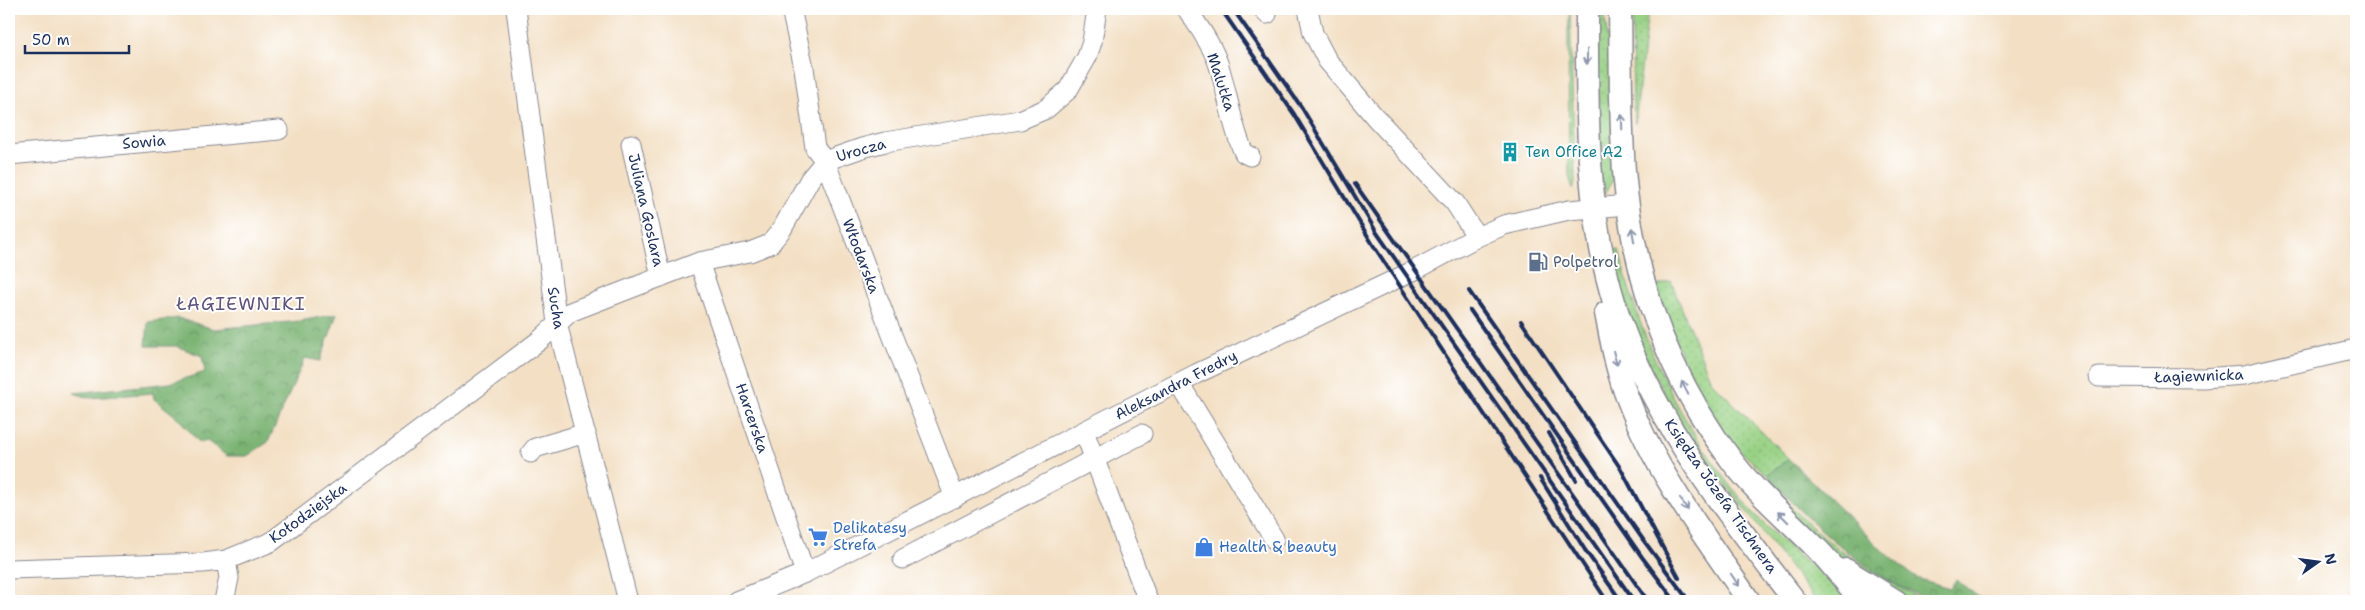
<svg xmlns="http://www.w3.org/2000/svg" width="2365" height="610" font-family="'Shantell Sans',sans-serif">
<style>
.grass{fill:url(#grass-dots);stroke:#5a8071}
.forest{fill:url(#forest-crowns);stroke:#4a7168}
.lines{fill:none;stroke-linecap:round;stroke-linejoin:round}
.minor-casing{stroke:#878790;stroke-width:21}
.major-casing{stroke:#878790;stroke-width:25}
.minor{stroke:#fff;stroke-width:19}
.major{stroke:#fff;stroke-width:22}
.rail{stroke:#1b2f5e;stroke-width:4}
.oneway{stroke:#8d97ae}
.labels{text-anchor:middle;stroke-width:4;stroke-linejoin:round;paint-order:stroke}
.street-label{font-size:15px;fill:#1b2f5e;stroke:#fff}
.culture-label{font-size:15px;fill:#0d838f;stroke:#fff;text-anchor:start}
.service-label{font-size:15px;fill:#4e5e75;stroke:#fff;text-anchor:start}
.shop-label{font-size:15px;fill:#366cbe;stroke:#fff;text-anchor:start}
.quarter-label{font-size:18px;letter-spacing:1px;fill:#5e537d;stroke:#fff}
</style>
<defs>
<pattern id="grass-dots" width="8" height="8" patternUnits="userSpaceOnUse" patternTransform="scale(1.25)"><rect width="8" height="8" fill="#98d184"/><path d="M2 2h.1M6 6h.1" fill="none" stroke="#82b474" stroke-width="1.8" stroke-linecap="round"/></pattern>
<pattern id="forest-crowns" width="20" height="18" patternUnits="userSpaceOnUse" patternTransform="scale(1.25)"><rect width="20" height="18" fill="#7ab372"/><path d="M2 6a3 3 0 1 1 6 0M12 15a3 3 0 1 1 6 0" fill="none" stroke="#639261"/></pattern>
</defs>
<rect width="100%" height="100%" fill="#fff"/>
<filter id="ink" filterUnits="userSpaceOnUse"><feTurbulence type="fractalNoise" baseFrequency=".02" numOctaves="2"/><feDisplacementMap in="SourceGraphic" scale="10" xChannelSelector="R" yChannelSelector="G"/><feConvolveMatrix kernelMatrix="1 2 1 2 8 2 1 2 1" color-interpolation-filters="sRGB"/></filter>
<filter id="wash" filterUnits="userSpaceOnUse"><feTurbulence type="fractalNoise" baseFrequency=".0096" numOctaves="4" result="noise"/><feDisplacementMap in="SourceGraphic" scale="20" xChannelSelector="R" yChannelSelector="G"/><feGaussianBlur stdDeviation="1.12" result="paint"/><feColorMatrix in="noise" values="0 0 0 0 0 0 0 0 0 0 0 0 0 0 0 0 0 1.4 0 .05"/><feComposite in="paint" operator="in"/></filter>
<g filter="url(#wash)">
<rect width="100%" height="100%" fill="#f3dfc3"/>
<path class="grass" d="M1570,9L1575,182L1573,190L1569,176L1568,31Z
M1597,9H1604L1612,80L1614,178L1604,196L1599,170Z
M1632,9H1648L1635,123L1633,107Z
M1619,250C1643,353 1690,445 1763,523C1791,551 1824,573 1852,601H1816L1737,499L1690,443L1637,341L1610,252Z
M1671,281L1711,381L1789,459L1767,475C1755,464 1741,453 1731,441C1697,399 1671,337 1657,286Z
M1745,460C1769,482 1789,507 1813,528C1847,558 1885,580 1925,601H1912L1893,591L1830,549L1796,520Z"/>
<path class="forest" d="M337,314L320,361L305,358L268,442L247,456H227L206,440L200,443L178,418L154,399L153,393L90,398L74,393L170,383L205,372L202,356L176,346H146L148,322L178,318L214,329L300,321Z
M1789,459L1883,551L1916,578L1950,588L1956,580L1980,598L1981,601C1968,601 1942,605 1931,600C1868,577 1811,524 1767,475Z"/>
</g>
<g filter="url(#ink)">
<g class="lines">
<defs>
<path id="minor" d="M516,9L557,323L628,601
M791,9L804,68L815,148L825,161L955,498
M1187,9C1198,26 1211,43 1218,63C1228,93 1231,125 1244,153L1250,156
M1263,9L1267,14
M1308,9L1313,33L1327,60L1374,116L1455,203L1477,237
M631,144L661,277
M9,155L279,130
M699,262L805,573
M2099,377L2203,378L2244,375L2356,349
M1179,383L1274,539
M1084,431L1148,601
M531,453L535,448L586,433
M903,559L1142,434
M9,569L203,563L226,560L271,542L540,340L570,312L699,262L750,252L770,244L782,229L810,179L825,161L862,148L885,142L1020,120L1046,109L1068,90L1087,57L1092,42L1097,9
M224,601L229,578L226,560
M736,601L805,573L1196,374L1415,270L1477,237L1504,225L1569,210L1628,205"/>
<path id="major" d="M1587,9C1587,108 1585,209 1615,305C1649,416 1726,511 1795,601
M1620,9C1621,63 1620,117 1624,171C1633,278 1667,375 1732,461C1757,494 1789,520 1818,550C1834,566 1847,585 1862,601
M1606,313C1612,343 1617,373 1629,402C1657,474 1706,538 1749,601
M1846,570L1896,601"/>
</defs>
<use href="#minor" class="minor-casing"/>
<use href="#major" class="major-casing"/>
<use href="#minor" class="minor"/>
<use href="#major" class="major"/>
<path class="rail" d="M1221,9L1294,114L1375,248L1607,601
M1233,9L1302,108L1377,233L1634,601
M1355,184L1648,601
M1469,291L1644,541L1689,601
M1470,310L1642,557L1675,601
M1521,321L1621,469L1679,578
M1549,433L1576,480
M1540,478L1585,550L1621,601"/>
</g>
<defs><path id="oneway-shaft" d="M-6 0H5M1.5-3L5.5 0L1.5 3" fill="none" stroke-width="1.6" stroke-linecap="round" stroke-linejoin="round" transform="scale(1.25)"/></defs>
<g class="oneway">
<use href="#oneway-shaft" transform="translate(1587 57) rotate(90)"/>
<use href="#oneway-shaft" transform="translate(1622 122) rotate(-92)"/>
<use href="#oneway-shaft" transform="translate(1633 235) rotate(-100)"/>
<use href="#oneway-shaft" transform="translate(1615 358) rotate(75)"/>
<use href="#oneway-shaft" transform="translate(1685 388) rotate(-117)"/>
<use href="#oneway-shaft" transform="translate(1684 504) rotate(57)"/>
<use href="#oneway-shaft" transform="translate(1783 517) rotate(-135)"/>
<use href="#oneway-shaft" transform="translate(1735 580) rotate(56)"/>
</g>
</g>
<defs>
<symbol id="building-bare" viewBox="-9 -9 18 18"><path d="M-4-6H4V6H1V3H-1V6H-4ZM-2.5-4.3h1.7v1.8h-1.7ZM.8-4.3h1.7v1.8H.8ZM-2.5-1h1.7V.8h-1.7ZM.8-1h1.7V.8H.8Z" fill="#0f9aa8" stroke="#fff" stroke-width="2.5" paint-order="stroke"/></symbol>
<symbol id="fuel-bare" viewBox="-9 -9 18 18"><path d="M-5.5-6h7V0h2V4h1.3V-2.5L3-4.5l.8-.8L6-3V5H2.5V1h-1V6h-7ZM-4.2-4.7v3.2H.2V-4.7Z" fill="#5c6f8a" stroke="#fff" stroke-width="2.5" paint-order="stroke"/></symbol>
<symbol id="supermarket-bare" viewBox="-9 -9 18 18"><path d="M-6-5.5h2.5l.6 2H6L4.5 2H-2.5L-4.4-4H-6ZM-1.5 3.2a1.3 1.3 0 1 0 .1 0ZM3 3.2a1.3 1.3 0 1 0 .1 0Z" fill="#3f7fe0" stroke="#fff" stroke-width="2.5" paint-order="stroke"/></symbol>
<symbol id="shop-bare" viewBox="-9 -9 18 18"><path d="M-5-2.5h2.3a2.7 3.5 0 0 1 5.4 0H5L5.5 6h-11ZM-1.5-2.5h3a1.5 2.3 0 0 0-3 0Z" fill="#3f7fe0" stroke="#fff" stroke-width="2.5" paint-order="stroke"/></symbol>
</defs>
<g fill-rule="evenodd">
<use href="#building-bare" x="1496" y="138" width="28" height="28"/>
<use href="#fuel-bare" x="1524" y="248" width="28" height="28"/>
<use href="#supermarket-bare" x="804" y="523" width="28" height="28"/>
<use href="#shop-bare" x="1190" y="533" width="28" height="28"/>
</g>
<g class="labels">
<g class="street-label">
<text transform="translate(1221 82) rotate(72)" y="5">Malutka</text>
<text transform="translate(144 142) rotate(-5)" y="5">Sowia</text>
<text transform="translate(861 150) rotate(-16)" y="5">Urocza</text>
<text transform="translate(646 210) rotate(77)" y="5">Juliana Goslara</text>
<text transform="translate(861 256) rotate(69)" y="5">Włodarska</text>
<text transform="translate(556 308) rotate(81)" y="5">Sucha</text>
<text transform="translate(2199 376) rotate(-2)" y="5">Łagiewnicka</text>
<text transform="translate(1176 385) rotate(-27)" y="5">Aleksandra Fredry</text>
<text transform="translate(752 418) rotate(71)" y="5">Harcerska</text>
<text transform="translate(1721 496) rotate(55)" y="5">Księdza Józefa Tischnera</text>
<text transform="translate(308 513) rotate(-36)" y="5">Kołodziejska</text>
</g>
<g class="culture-label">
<text x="1525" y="157">Ten Office A2</text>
</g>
<g class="service-label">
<text x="1553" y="267">Polpetrol</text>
</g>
<g class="shop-label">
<text x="833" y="533">Delikatesy<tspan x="833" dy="17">Strefa</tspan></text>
<text x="1219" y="552">Health &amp; beauty</text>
</g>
<g class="quarter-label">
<text x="241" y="310">ŁAGIEWNIKI</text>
</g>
</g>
<rect width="2365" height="610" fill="none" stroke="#fff" stroke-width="30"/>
<g transform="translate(2318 562) rotate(76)" stroke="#ffffff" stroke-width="4" paint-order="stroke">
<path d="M0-4L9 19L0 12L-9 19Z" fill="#1b2f5e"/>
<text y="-8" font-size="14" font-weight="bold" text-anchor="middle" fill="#1b2f5e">N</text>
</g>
<path d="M25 45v8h104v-8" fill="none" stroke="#1b2f5e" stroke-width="2.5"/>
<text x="32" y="45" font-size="15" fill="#1b2f5e" stroke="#ffffff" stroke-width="4" paint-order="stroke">50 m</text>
</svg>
